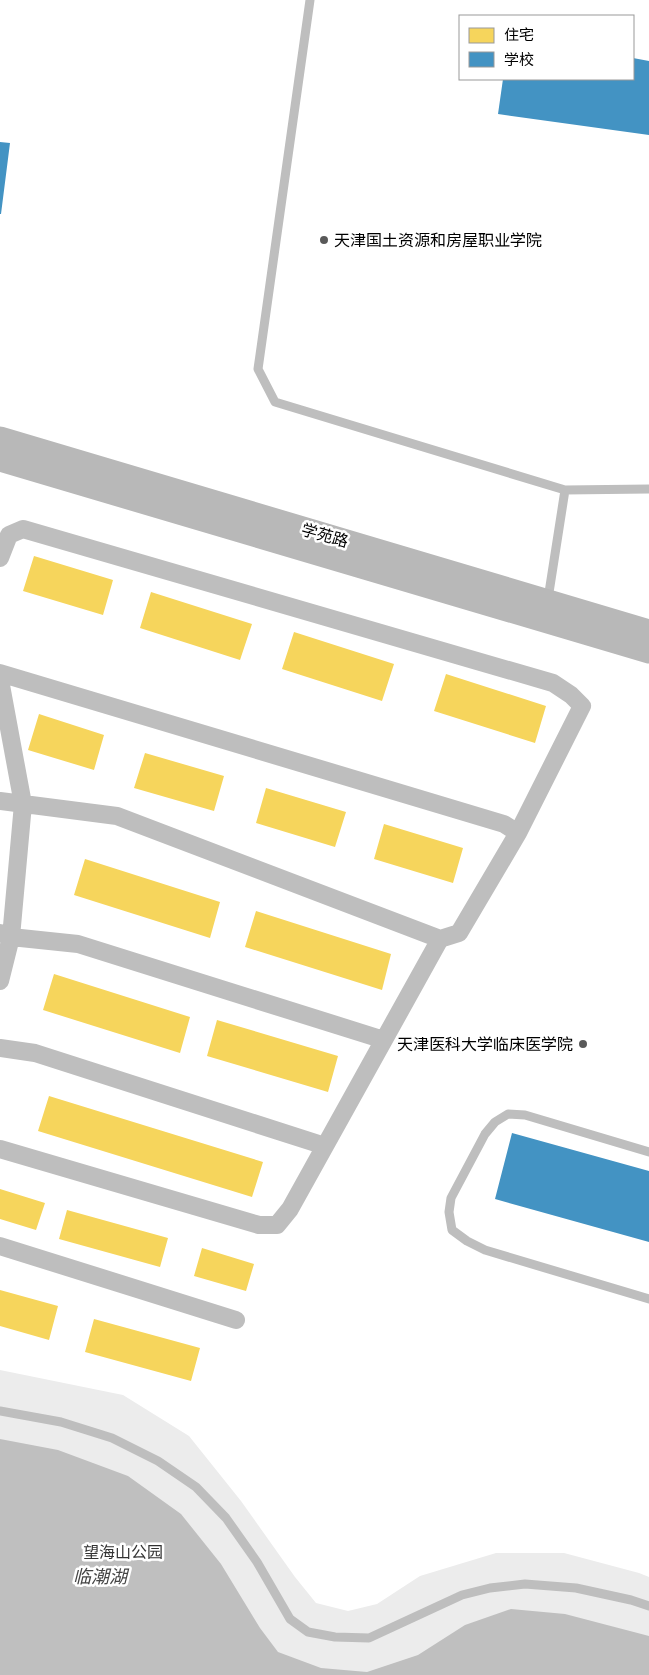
<svg xmlns="http://www.w3.org/2000/svg" width="649" height="1675" font-family="'Space Grotesk','Noto Sans SC',sans-serif">
<style>
.green{fill:#ececec}
.water{fill:#bfbfbf}
.homes{fill:#f6d55c}
.schools{fill:#4393c3}
.lines{fill:none;stroke-linecap:round;stroke-linejoin:round}
.lane{stroke:#bebebe;stroke-width:9}
.street{stroke:#bebebe;stroke-width:18}
.secondary{stroke:#b8b8b8;stroke-width:25}
.poi-dot{fill:#595959;stroke:#fff;stroke-width:2}
.labels{text-anchor:middle;stroke-width:5;stroke-linejoin:round;paint-order:stroke}
.poi-label{font-size:16px;fill:#000;stroke:#fff;text-anchor:start}
.street-label{font-size:16px;fill:#000;stroke:#fff}
.park-label{font-size:16px;fill:#333;stroke:#fff}
.water-label{font-size:18px;font-style:italic;fill:#444;stroke:#fff}
</style>
<rect width="100%" height="100%" fill="#fff"/>
<path class="green" d="M0,1370L123,1395L189,1436L241,1501L295,1577L316,1603L348,1611L377,1604L420,1576L496,1553H564L639,1573L649,1577V1675H0Z"/>
<path class="water" d="M0,1439L58,1450L128,1476L181,1514L221,1564L260,1628L278,1652L321,1668L367,1672L418,1655L465,1625L511,1609L565,1614L649,1636V1675H0Z"/>
<path class="homes" d="M34,556L113,580L103,615L23,591Z
M151,592L252,624L240,660L140,628Z
M294,632L394,664L382,701L282,669Z
M446,674L546,706L535,743L434,711Z
M39,714L104,735L94,770L28,750Z
M145,753L224,776L214,811L134,788Z
M266,788L346,812L335,847L256,823Z
M384,824L463,848L453,883L374,859Z
M85,859L220,902L210,938L74,895Z
M256,911L391,954L382,990L245,947Z
M54,974L190,1017L180,1053L43,1010Z
M217,1020L338,1056L328,1092L207,1056Z
M49,1096L263,1162L252,1197L38,1131Z
M0,1189L45,1203L36,1230L0,1219Z
M67,1210L168,1238L160,1267L59,1239Z
M202,1248L254,1264L246,1291L194,1276Z
M0,1290L58,1306L49,1340L0,1326Z
M94,1319L200,1348L191,1381L85,1352Z"/>
<path class="schools" d="M633,58L649,61V135L498,114L503,79H633Z
M0,142L10,143L1,214H0Z
M512,1133L649,1171V1242L495,1199Z"/>
<g class="lines">
<path class="lane" d="M310,0L258,369L275,402L565,490L649,489
M548,599L565,490
M649,1152L525,1115L508,1114L495,1122L485,1134L451,1198L449,1212L452,1230L467,1241L485,1250L649,1299
M0,1411L61,1422L112,1438L158,1461L196,1487L226,1518L257,1562L290,1619L308,1632L335,1637L369,1638L462,1595L490,1588L525,1584L576,1588L631,1600L649,1606"/>
<path class="street" d="M0,558L9,535L23,529L553,683L571,695L582,706L518,833L459,933L440,939L117,816L0,801
M0,673L504,824L518,833
M0,680L23,804L11,937L0,981
M0,933L11,937L78,944L384,1040
M0,1048L35,1053L325,1146
M0,1149L259,1225H277L290,1209L440,939
M0,1246L236,1320"/>
<path class="secondary" d="M0,439L649,632
M0,459L649,651"/>
</g>
<g class="poi-dot">
<circle cx="324" cy="240" r="5"/>
<circle cx="583" cy="1044" r="5"/>
</g>
<g class="labels">
<g class="poi-label">
<text x="334" y="246">天津国土资源和房屋职业学院</text>
<text x="573" y="1050" text-anchor="end">天津医科大学临床医学院</text>
</g>
<g class="street-label">
<text transform="translate(325 535) rotate(16)" y="6">学苑路</text>
</g>
<g class="park-label">
<text x="123" y="1558">望海山公园</text>
</g>
<g class="water-label">
<text x="100" y="1583">临潮湖</text>
</g>
</g>
<rect x="459" y="15" width="175" height="65" fill="#ffffff" stroke="#999999"/>
<rect x="469" y="28" width="25" height="15" fill="#f6d55c" stroke="#999999"/>
<text x="504" y="40" font-size="15" fill="#000000">住宅</text>
<rect x="469" y="52" width="25" height="15" fill="#4393c3" stroke="#999999"/>
<text x="504" y="65" font-size="15" fill="#000000">学校</text>
</svg>
